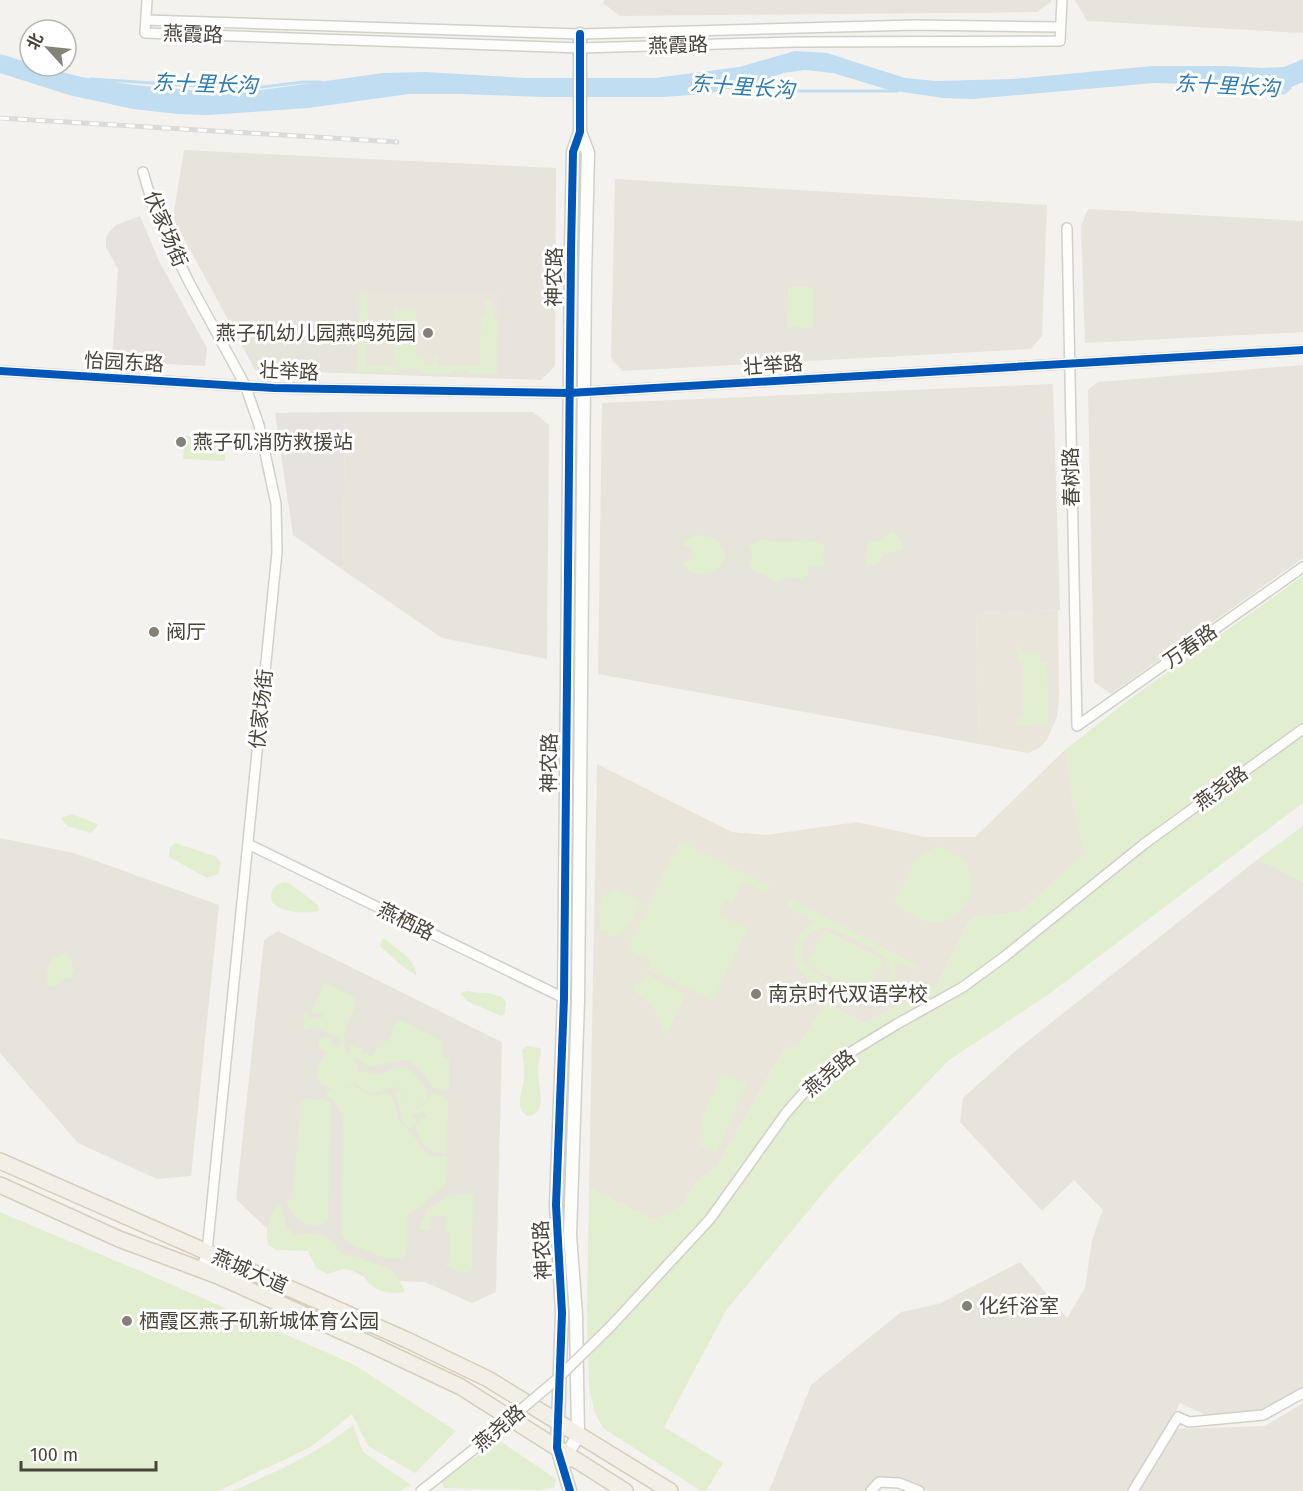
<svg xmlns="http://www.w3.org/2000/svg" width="1303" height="1491" font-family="'Fira Sans','Noto Sans SC',sans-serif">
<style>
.residential{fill:#e7e4dc}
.industrial{fill:#e6e2de}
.education{fill:#eae5da}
.green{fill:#e1eecf;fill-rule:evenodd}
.parking{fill:#e6e3df}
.water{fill:#c0ddf1}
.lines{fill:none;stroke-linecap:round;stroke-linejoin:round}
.stream{stroke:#c0ddf1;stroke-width:3}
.minor-casing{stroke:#d2d0cb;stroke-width:12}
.tertiary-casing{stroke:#d2d0cb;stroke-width:15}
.primary-casing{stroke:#d6cebb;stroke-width:18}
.minor{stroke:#fdfdfc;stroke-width:9}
.tertiary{stroke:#fdfdfc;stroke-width:12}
.primary{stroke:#f2efe6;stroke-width:15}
.rail-casing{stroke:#dbdbda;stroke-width:5}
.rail{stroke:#fff;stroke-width:3;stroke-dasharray:9;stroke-linecap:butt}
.minor-bridge-casing{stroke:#d2d0cb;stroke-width:12;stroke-linecap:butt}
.minor-bridge{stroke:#fdfdfc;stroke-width:9}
.cycleway-casing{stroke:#fff;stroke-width:11}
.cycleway{stroke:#0057b8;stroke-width:8}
.poi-dot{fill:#868178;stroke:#fff;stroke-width:2}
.labels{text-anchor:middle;stroke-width:6;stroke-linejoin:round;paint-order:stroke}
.street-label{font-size:20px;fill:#4b4439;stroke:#fff}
.poi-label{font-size:20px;fill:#4b4439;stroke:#fff;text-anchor:start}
.water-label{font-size:21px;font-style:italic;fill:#2e7ab2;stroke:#fff}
</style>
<rect width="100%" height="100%" fill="#f4f2ee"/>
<path class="residential" d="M604,0H1051V2L1037,12L620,16L603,3Z
M1075,0H1303V33L1087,21Z
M184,150L556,168L555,366L541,380L255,370L173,218Z
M615,179L1047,205L1042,336L1031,349L622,371L611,358Z
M1088,209L1303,221V332L1085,343L1081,226Z
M1303,365V558L1111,694L1094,682L1088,390L1098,382Z
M1053,384L1060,610L976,613L979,744L598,674L602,403Z
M345,412H533L549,425L547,659L442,638L343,570Z
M0,838L74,853L219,905L191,1176L157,1179L78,1143L0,1053Z
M1258,859L1303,882V1390L1263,1414L1212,1418L1180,1403L1166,1431L1129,1491H930L887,1477L871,1484L866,1491H769L811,1385L901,1312L939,1304L1020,1262L1067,1318L1085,1288L1092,1240L1103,1210L1074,1180L1042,1211L960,1122L963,1098L1013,1053Z
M278,931L502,1042L496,1292L472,1303L425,1282L371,1280L264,1226L236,1199L264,940Z
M1303,1403V1491H1140L1176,1429L1265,1426Z"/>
<path class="industrial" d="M140,216L160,263L207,348L205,366L112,361L118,269L106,247V238L109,232L116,225Z"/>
<path class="education" d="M358,292L501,293L498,376L356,372Z
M1058,610L1059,699L1057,717L1047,740L1039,748L1028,753L979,744L976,613Z
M1065,750L1073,803L1085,853L1020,912L971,918L938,984L865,1023L825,1004L799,1045L784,1049L716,1168L695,1183L682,1207L655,1220L589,1188L597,764L732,832L766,835L857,822L924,837H975Z"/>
<path class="green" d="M788,287H812L813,290V325L811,328L787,327Z
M361,293H368L366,365L393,366V307L398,308L399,311H409L410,308H416V357H425V366H433V357H437V366H480L481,317H485V300H492V312H495L494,319H498L497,374H469L468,371L453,370L452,373L424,374L418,369L402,368L395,371L357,372Z
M185,436L226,438L225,461L183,459Z
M891,532C899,535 903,541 902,550L884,554L880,562L870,566L867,565L865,553L868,546L867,542L877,541Z
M699,535C711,535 722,542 726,554C723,573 705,577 689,571L682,562L692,560L691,546H683V541Z
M762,539C779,544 795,539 813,541C818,542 821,544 826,545L823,552L825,566H810L807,575L801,580L787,577L778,583L770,580L766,575L756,572L748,565C753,558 754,552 747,546Z
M1303,576V803L1049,994L949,1060L834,1180L727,1309L664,1427L723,1463L706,1491H701L603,1428L594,1411L589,1387L587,1312L589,1188L655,1220L682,1207L695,1183L716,1168L784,1049L799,1045L825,1004L865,1023L938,984L971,918L1020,912L1084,853L1073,803L1065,750L1127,701Z
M1017,647H1021L1022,653H1039L1040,662H1047L1048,725L1038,723L1036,725L1015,726L1019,718H1023V663L1018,662Z
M72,814L95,823L98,825L91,833L67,826L61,818Z
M1303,826V882L1258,859Z
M680,841L770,886L767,893L743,881L732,904L725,900L718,914L748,928L713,1001L647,969L651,961L627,949Z
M175,843L217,857L221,863L218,874L207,878L169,857L170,848Z
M938,846L966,861C968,870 971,880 971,889C969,908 950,925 931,922C918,919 903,911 894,902L917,858Z
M285,882L289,883L318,905L319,911C306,914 281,913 272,902C269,891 274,884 285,882Z
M613,888L640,901C632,917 629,937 608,936V931L600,930L601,896L608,894Z
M790,899L918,965L915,970L895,961C900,983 888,1007 862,1003C850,1001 838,993 827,988C819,984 810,980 803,974C784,956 796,930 816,922L787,907ZM828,928C841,932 876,948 885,958C901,979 877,1003 854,992C835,983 788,968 804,940C809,931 818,928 828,928Z
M825,930L883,959L865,995L807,965Z
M382,939H385C395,948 417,960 416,975C403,968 391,956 380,946Z
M64,953H67C70,964 80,968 69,979H62L55,987H50L46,981L48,971L46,970L53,958Z
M646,974L686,995L666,1035L654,1008L632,989L635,983L640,985Z
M325,983L356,998L354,1001L357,1002C350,1019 340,1033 346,1052L351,1055L349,1044L360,1049L362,1046L364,1047L362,1052L372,1056L376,1049H378L381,1039L388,1042L395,1022L397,1023L399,1019L442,1041L443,1058L449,1059V1088L443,1091L431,1086L420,1070L410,1061L402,1060L371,1067L353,1057L357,1065L358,1074L363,1071L380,1075C408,1060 410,1068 427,1090V1100L416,1107C406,1103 406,1091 396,1087C375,1090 374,1100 355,1083V1081L344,1090L353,1085C365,1095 373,1098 387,1092C396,1100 395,1107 398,1118C400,1125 406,1127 410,1132C417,1138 421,1151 428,1155C433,1157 442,1157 447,1157L446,1184L407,1217C406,1233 410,1244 403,1258L387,1259L347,1243L341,1234L343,1117L334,1100L326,1096L327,1090L336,1091L319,1083C314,1072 317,1062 326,1053L319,1048V1039L327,1036L332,1040L333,1046L337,1047L341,1045L340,1037L332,1035L314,1027L303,1031L305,1009L310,1018H322L323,1014L311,1012Z
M469,991C481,995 498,990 506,1002L505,1014L501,1016L467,1001L461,994L462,992Z
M527,1046L540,1048C542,1055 539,1060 538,1067C537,1083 550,1115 527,1116C514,1108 522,1092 524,1080C525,1070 523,1060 522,1050Z
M722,1073L747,1084L716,1153L699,1145L702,1115Z
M399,1090C412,1103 416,1120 432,1093L443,1097L448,1101L447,1154C434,1153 426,1151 419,1139L421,1137L414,1128L422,1118H426L424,1113H415L412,1115V1117L418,1121L411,1129C401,1124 401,1117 399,1106C398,1100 395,1097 395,1091Z
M305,1099L323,1100L329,1102L331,1106L328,1220C310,1234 291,1220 287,1200H292L301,1100Z
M473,1194L472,1270L464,1274L445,1265V1263L450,1262V1232H446V1217L431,1216L430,1230H419L427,1209L451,1195Z
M280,1201L287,1228L296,1235C306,1231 324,1234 332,1242C336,1245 338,1251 341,1254L359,1257L394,1271L405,1292C387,1295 369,1291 362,1272L343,1269L327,1274L316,1268L308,1251L276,1250L268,1245C264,1230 270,1213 280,1201Z
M0,1212L154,1277L353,1364L456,1431L415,1473L368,1446L352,1414L311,1447L218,1491H0Z
M353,1425L363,1452L411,1485L400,1491H233C275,1472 317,1454 353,1425Z
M500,1441L556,1479L554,1487L540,1490L444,1488L442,1482L445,1477Z"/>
<path class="parking" d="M345,412L343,570L293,535L275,413Z"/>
<path class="water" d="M795,51L827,53L905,78L936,81L1012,79L1152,66H1225L1263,68L1284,67L1303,59V82L1275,94H1260L1239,89L1190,84L1154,83L972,99L943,98L889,90L833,73L805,70L783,73L757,83L705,94L664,97H542L460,94H409L308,108L208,115L178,114L133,109L69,95L0,73V54L30,63V66H39L81,77L134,85L210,92L240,93L383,73L425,72L526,78H655L739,67Z"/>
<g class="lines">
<path class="stream" d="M91,79L245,89L303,82H321
M736,86L779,91H897
M1278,92L1284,93L1290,88"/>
<defs>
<path id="minor" d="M147,0L145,33L580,48L795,42L1060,41L1062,0
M146,20L580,34L915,25L1060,27
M143,172L156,216L190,284L245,385L259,425L276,504L277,552L207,1252L201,1270
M1067,228L1077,726
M0,371L274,388L569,393L1303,350
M1077,726L1303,567
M248,844L564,998
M611,1326L710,1219L786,1113L813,1082L846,1055L897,1024L963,987L1004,957L1144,844L1303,729
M421,1491L478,1446
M871,1491L879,1482L899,1483L919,1491
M1133,1491L1178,1417L1189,1422L1263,1415L1303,1393"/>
<path id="tertiary" d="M568,1461L567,1454L578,1436L576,1315L570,1235L578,1001L585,279L588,153L580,132
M570,1491L557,1448L562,1313L556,1205L564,998L571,251L573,152L580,132V34"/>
<path id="primary" d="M0,1161L407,1340L488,1379L670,1491
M0,1185L119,1239L218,1276L372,1345L461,1387L625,1491"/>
</defs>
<use href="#minor" class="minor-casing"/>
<use href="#tertiary" class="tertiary-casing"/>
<use href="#primary" class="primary-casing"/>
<use href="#minor" class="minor"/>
<use href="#tertiary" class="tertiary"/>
<use href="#primary" class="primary"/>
<defs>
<path id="rail" d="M0,118L397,142"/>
</defs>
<use href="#rail" class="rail-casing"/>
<use href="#rail" class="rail"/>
<defs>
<path id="minor-bridge" d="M478,1446L557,1379L611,1326"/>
</defs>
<use href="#minor-bridge" class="minor-bridge-casing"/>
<use href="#minor-bridge" class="minor-bridge"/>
<defs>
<path id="cycleway" d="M0,371L274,388L569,393L1303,350
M570,1491L557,1448L562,1313L556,1205L564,998L571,251L573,152L580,132V34"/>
</defs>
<use href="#cycleway" class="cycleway-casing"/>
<use href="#cycleway" class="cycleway"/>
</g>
<g class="poi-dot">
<circle cx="428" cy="333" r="6"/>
<circle cx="181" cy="442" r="6"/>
<circle cx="154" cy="632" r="6"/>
<circle cx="756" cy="994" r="6"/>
<circle cx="967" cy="1306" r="6"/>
<circle cx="127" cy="1321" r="6"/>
</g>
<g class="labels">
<g class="street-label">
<text transform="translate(193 34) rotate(2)" y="7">燕霞路</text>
<text transform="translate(678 45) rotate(-2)" y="7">燕霞路</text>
<text transform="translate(166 229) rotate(67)" y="7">伏家场街</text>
<text transform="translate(554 277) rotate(-89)" y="7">神农路</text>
<text transform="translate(124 362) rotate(3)" y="7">怡园东路</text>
<text transform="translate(773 365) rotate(-4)" y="7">壮举路</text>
<text transform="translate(289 371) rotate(3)" y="7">壮举路</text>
<text transform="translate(1071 477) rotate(-91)" y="7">春树路</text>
<text transform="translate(1190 646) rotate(-35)" y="7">万春路</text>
<text transform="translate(261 709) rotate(-84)" y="7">伏家场街</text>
<text transform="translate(549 763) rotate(-89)" y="7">神农路</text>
<text transform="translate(1221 788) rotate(-36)" y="7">燕尧路</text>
<text transform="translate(406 921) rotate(26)" y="7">燕栖路</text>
<text transform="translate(829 1073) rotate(-40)" y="7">燕尧路</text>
<text transform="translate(542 1250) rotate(-93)" y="7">神农路</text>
<text transform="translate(250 1271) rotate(24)" y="7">燕城大道</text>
<text transform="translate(499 1428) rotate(-40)" y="7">燕尧路</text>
</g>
<g class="poi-label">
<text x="416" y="340" text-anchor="end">燕子矶幼儿园燕鸣苑园</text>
<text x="193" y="449">燕子矶消防救援站</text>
<text x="166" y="639">阀厅</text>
<text x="768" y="1001">南京时代双语学校</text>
<text x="979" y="1313">化纤浴室</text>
<text x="139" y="1328">栖霞区燕子矶新城体育公园</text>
</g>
<g class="water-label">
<text transform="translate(205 84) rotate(2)" y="7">东十里长沟</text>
<text transform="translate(1227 86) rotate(3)" y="7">东十里长沟</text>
<text transform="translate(742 87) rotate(4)" y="7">东十里长沟</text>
</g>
</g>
<g transform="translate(48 48) rotate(297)"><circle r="28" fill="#ffffff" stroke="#b7b4b0" stroke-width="1.5"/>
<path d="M0-4.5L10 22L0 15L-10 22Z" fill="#868178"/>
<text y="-9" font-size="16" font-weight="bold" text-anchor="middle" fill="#4b4439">北</text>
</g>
<path d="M21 1461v9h135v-9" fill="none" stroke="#4b4439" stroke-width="3"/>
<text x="30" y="1461" font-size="18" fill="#4b4439" stroke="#ffffff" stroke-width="4.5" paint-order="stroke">100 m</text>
</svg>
